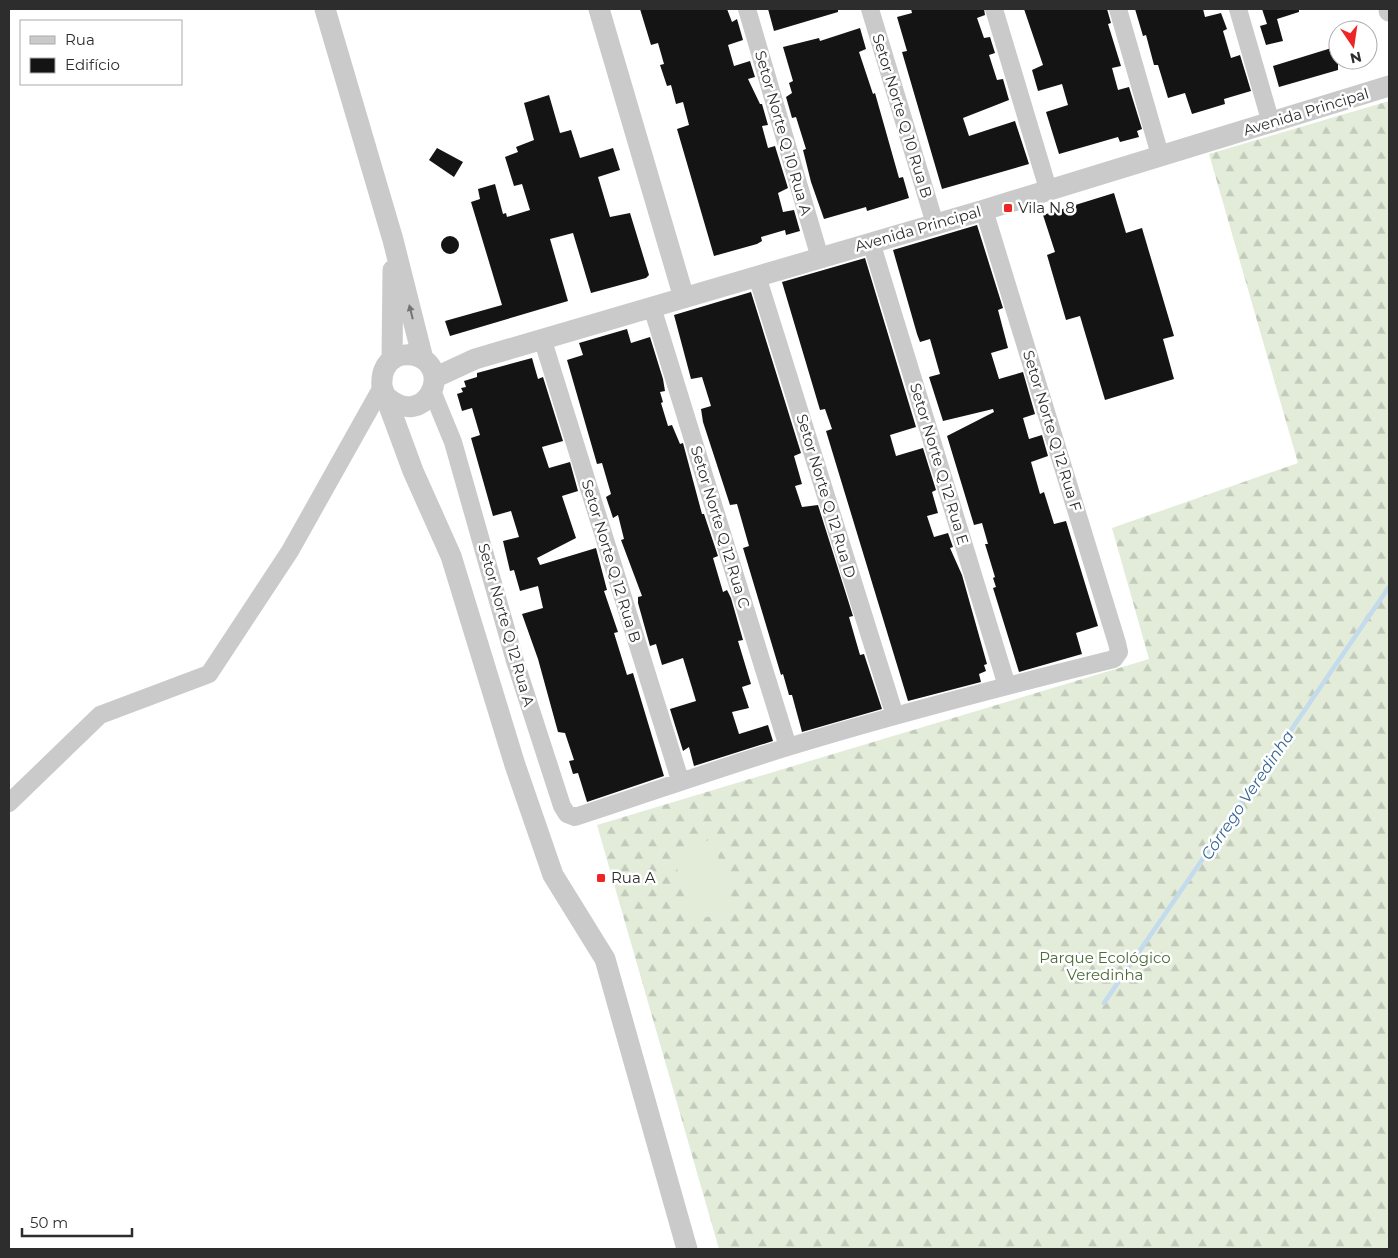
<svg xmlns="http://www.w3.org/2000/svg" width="1398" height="1258" font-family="Montserrat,sans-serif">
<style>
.forest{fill:url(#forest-firs)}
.pitch{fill:#e2ecd9}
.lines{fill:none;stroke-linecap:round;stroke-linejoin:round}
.stream{stroke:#c4daed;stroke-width:4.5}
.building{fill:#141414}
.minor{stroke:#cacaca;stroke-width:18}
.tertiary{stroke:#cacaca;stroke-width:21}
.oneway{fill:#747474}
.poi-dot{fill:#ee2524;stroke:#fff;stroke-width:2}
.labels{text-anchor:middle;stroke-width:5;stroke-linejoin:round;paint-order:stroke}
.street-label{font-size:15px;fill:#2d2d2d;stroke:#fff}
.poi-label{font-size:15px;fill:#2d2d2d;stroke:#fff;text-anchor:start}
.park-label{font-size:15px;fill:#4c6b38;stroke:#fff}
.water-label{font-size:16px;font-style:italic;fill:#376893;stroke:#fff}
</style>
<defs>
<pattern id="forest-firs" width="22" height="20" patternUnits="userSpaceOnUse" patternTransform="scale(1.25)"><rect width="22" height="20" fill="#e2ecd9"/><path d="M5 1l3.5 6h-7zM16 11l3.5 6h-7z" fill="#c2cbbb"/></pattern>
</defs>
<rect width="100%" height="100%" fill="#fff"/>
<path class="forest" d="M1389,101V1249H719L597,825L1149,659L1112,528L1298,463L1209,154Z"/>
<path class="pitch" d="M713,839L734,910L692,921L672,851Z"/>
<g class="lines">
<path class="stream" d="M1104,1003L1389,587"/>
</g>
<path class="building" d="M640,9H727L732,22L737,19L743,40L728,45L734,66L750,61L755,77L748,79L760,104H762L768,125L762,126L768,148L775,146L788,188L778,193L783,212L794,210L800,231L786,235L785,230L761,237L762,241L757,244L714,256L677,129L689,125L683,102L676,104L671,85L667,86L660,65L664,64L658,43L651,45Z
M768,9H838V12L774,31Z
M911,9H984L985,15L977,18L984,38L990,37L995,53L989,55L997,80L1003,79L1009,100L963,118L969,136L1015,121L1029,164L942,189L902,52L907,51L897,17L912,13Z
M1024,9H1107L1111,23L1108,24L1121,66L1112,68L1118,90L1129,87L1142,129L1137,131L1139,137L1120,142L1118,137L1059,154L1046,112L1068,105L1062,84L1038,91L1032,70L1043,65Z
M1135,9H1203L1205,17L1221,13L1227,29L1223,31L1231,58L1240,55L1251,91L1224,99L1225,104L1192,114L1185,93L1168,98L1158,65H1154L1146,35L1143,36Z
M1262,9H1299V12L1277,19L1283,41L1266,45L1260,26L1267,24Z
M860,28L866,49L859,52L873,94L875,93L899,178L903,177L909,198L867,211L866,207L824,219L811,182L803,150L806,149L796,117L792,118L786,97L792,93L789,83L793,81L783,47L819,38L820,41Z
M1338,46V70L1279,87L1273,66Z
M549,95L560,133L571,130L580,158L613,148L620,170L598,177L610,217L630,213L649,275L646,278L591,293L573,233L550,239L568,301L450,336L445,321L502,305L471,202L480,199L478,189L495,184L503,214L506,213L507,217L530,210L522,184L514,186L505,157L518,152L516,147L534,140L524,103Z
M437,148L463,162L454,177L429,160Z
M1114,193L1126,233L1142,228L1174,336L1163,339L1174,379L1105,400L1080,316L1066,320L1047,255L1055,252L1043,215Z
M977,225L1003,308L998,310L1008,348L991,353L999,379L1023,372L1035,414L1023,418L1029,439L1042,435L1048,456L1031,462L1040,494L1044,492L1054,524L1066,521L1098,626L1076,633L1082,654L1019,672L993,588L996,587L993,578L995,577L985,544H988L982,523L974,525L947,436L994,412L993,409L943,421L929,377L940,374L930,339L920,342L917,334L893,250Z
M441 245a9 9 0 1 1 18 0a9 9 0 1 1-18 0Z
M865,258L916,427L890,435L896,456L923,448L936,490L932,492L938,513L927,516L934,537L948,533L953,547L950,548L962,575L987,664L984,665L986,671L979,674L981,682L908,701L826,431L832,429L825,409L820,410L782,282Z
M751,292L801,453L794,456L802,484L795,486L802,507L818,505L853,616L849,617L860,655L864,654L882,709L802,732L792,695H789L783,674L781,675L743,548L749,546L737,504L730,505L703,422L701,409L711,406L702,377L691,379L674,315Z
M627,329L631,343L650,337L663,379L665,391L660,392L663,402L661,403L668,426L672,425L680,444L683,443L702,514H704L718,556L713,558L723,592L727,590L731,598L743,640L738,641L751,684L742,687L749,708L732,712L739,734L768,725L773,741L694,766L689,747L683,751L670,709L696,701L683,658L662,665L656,644L650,646L638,603V597L642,596L621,540L624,539L618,515L613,518L606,497L611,494L602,463L597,464L567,360L583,355L579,343Z
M532,358L538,379L543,377L563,441L542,447L549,468L570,462L578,491L562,496L576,538L537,558L540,565L596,548L607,590L604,591L618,632L614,633L627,675L633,673L664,776L587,802L578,773L573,774L569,761L574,760L565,733L558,732L538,659L522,614L543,608L538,586L520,591L514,570L510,571L503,541L519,537L511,511L493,516L471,438L480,435L472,408L462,411L457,394L463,392L461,388L466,387L464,381L477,377V373Z"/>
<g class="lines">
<path class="minor" d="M747,9L820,258
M870,9L935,224
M994,9L1048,189
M1118,9L1160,155
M1238,9L1271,123
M871,242L1007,686
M757,276L895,716
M652,307L788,747
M543,341L680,780
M432,391L453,442L515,661L562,806L567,814L575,817C646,794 716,769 788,747C895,714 1005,686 1114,659L1119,652L1117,643L984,210
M9,803L100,715L209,674L290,551L382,387"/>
<path class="tertiary" d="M325,9L393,240L423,359
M599,9L684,298
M1389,9V11
M392,359L393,270
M434,378L475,359L984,210L1389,86
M388,398C424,428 453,372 419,357C411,354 404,354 396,357C384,363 381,375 382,387L413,471L451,556L515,765L553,875L605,959L687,1249"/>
</g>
<defs><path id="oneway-solid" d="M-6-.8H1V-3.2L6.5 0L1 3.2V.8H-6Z" transform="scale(1.25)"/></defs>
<use class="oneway" href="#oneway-solid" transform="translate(411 312) rotate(-104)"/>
<g class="poi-dot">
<rect x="1003" y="203" width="10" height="10" rx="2.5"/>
<rect x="596" y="873" width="10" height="10" rx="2.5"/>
</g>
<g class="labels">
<g class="street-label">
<text transform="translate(1306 112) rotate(-17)" y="5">Avenida Principal</text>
<text transform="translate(902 116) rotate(73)" y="5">Setor Norte Q 10 Rua B</text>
<text transform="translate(783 133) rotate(74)" y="5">Setor Norte Q 10 Rua A</text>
<text transform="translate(918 229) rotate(-16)" y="5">Avenida Principal</text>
<text transform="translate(1052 431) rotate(73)" y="5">Setor Norte Q 12 Rua F</text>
<text transform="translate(939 464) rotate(73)" y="5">Setor Norte Q 12 Rua E</text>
<text transform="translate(826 496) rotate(73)" y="5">Setor Norte Q 12 Rua D</text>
<text transform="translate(720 527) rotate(73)" y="5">Setor Norte Q 12 Rua C</text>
<text transform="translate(611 561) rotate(73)" y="5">Setor Norte Q 12 Rua B</text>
<text transform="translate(506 625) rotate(74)" y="5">Setor Norte Q 12 Rua A</text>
</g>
<g class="poi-label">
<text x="1018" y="213">Vila N 8</text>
<text x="611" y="883">Rua A</text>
</g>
<g class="park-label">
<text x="1105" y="963">Parque Ecológico<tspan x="1105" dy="17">Veredinha</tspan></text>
</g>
<g class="water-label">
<text transform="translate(1247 795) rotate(-56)" y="6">Córrego Veredinha</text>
</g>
</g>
<rect width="1398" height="1258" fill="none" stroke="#2d2d2d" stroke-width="20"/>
<rect x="20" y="20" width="162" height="65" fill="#ffffff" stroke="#ababab"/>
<rect x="30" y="36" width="25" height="8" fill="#cacaca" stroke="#ababab"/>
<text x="65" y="45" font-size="15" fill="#2d2d2d">Rua</text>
<rect x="30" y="58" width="25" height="15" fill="#141414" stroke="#ababab"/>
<text x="65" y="70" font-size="15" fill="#2d2d2d">Edifício</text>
<g transform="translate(1353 45) rotate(167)"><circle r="24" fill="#ffffff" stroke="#ababab"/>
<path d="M0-4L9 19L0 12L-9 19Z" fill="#ee2524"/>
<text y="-8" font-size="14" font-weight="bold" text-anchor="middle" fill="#2d2d2d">N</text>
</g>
<path d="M22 1228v8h110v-8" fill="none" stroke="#2d2d2d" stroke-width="2.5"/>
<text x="30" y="1228" font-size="15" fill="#2d2d2d" stroke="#ffffff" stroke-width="4" paint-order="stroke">50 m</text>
</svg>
